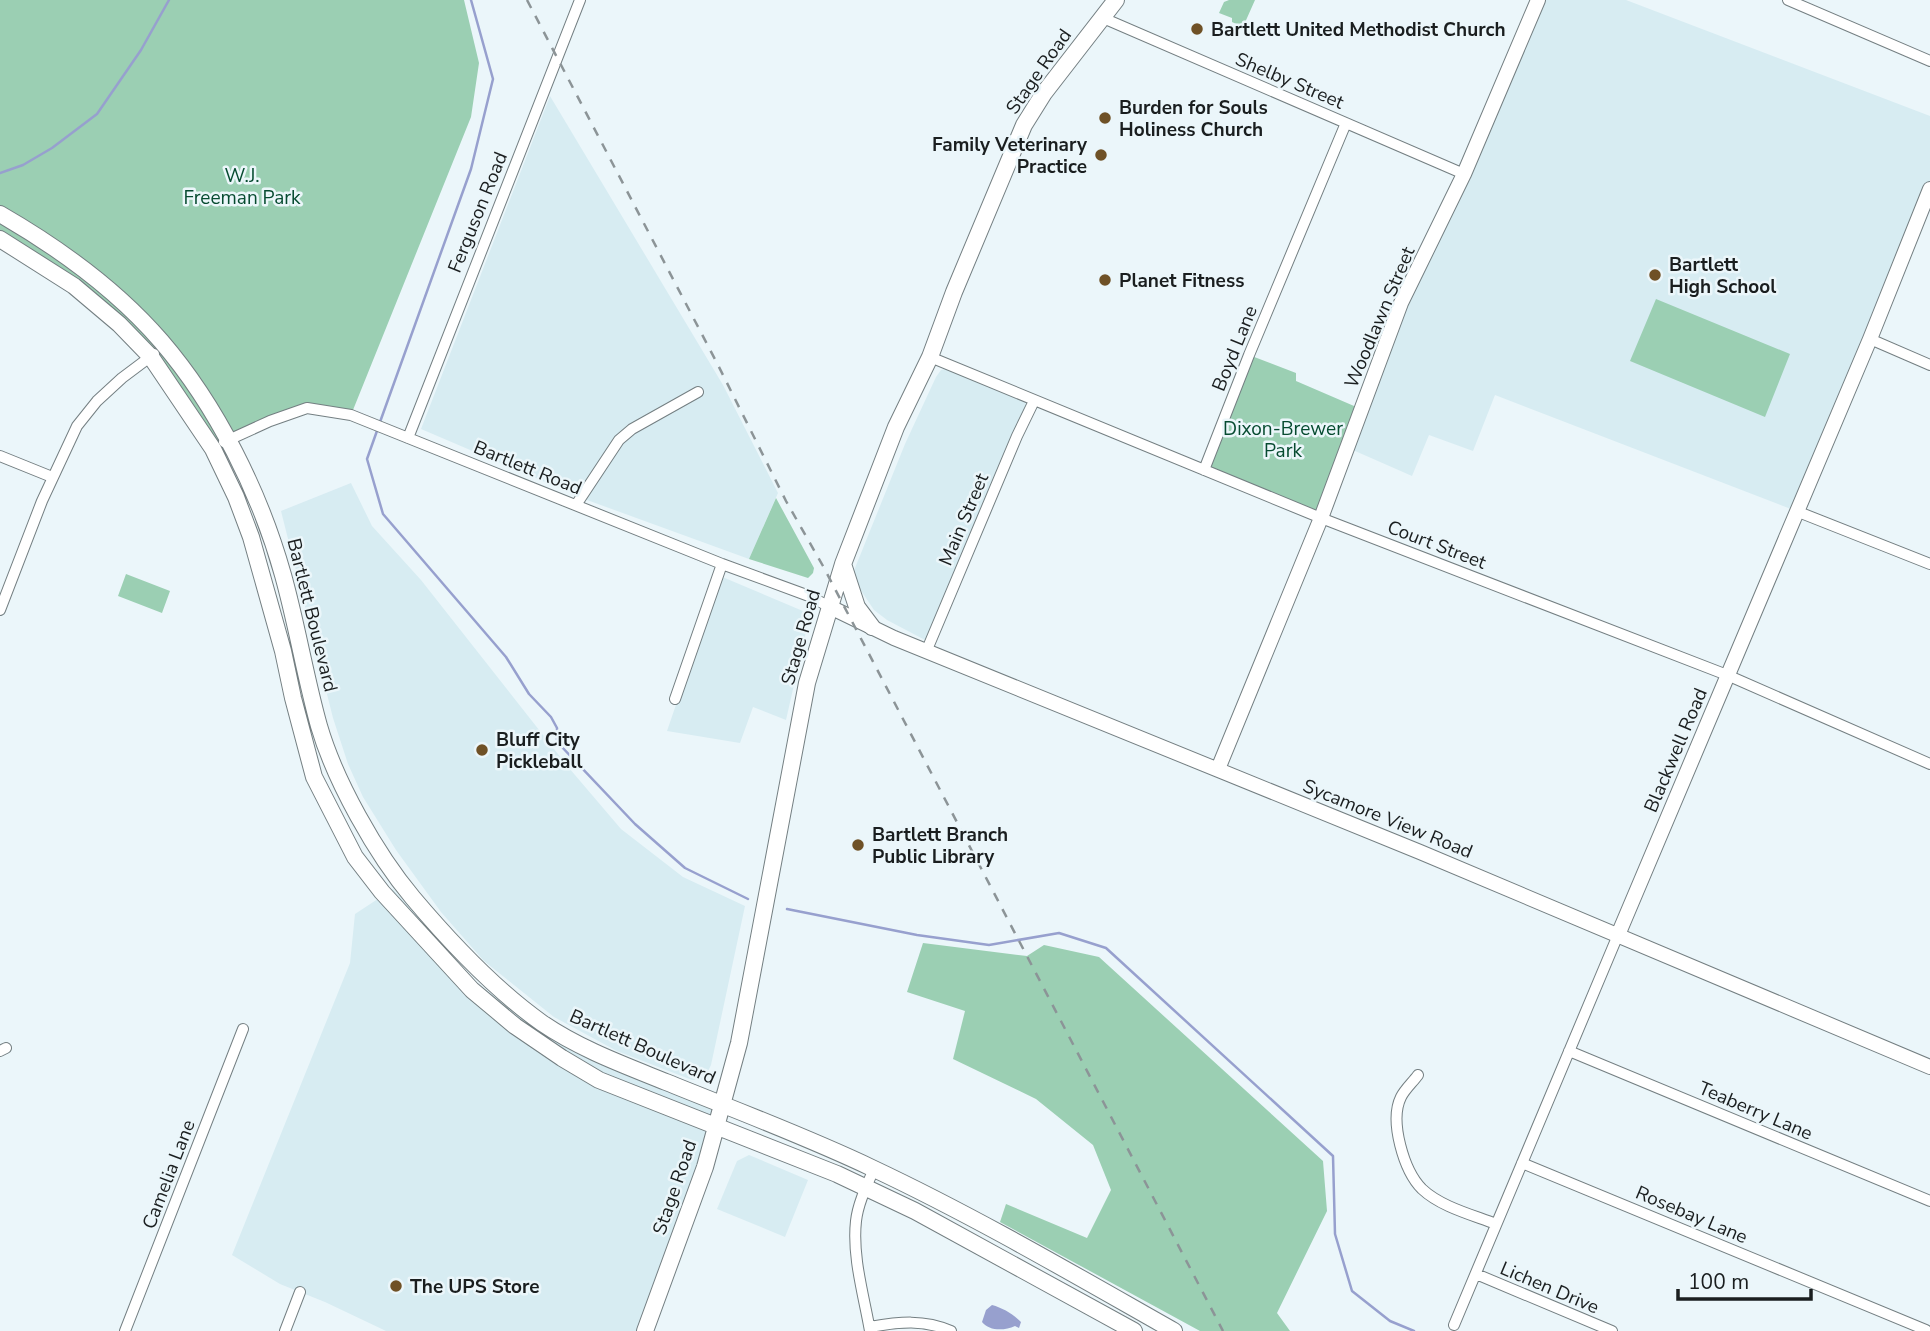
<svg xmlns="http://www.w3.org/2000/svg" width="1930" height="1331" font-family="'Nunito Sans',sans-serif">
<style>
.built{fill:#d7ecf2}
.green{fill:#9bcfb3}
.water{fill:#97a0ce}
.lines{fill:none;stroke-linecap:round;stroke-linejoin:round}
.stream{stroke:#97a0ce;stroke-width:2.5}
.minor-casing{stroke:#747f82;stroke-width:12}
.tertiary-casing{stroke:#747f82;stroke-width:16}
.secondary-casing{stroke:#747f82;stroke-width:18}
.minor{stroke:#fff;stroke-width:10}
.tertiary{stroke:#fff;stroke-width:14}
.secondary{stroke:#fff;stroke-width:16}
.rail{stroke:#8c9497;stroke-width:2.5;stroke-dasharray:9 9;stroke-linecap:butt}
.poi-dot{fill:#6f5126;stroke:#ebf6fa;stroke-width:2.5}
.labels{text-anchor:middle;stroke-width:5;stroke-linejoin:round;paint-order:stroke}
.poi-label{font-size:19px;font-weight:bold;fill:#1a1e1f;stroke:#ebf6fa;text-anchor:start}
.street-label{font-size:19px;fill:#1a1e1f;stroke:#ebf6fa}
.park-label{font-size:19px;fill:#064b30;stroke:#ebf6fa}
</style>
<rect width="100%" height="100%" fill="#ebf6fa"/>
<path class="built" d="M1538,0H1626L1930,116V189L1796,511L1495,395L1473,451L1429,435L1412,476L1346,447Z
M550,96L723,385L778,493L749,559L587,500L421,429Z
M950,368L1028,401L927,641L887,620L874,610L856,583L853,573L905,444L936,377L941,370Z
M351,483L372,526L421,580L569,768L621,829L683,877L745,906L711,1065L704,1079L692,1080L617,1051L554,1017L484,961L441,912L396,850L363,797L348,764L333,718L281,511Z
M720,576L810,614L786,720L753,707L740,743L667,731Z
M393,889L477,983L553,1040L585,1057L720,1112L645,1331H386L325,1302L280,1284L232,1255L350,963L355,914Z
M749,1155L808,1180L785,1237L717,1209L737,1161Z"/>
<path class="green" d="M0,0H464L479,63L471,117L351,415L307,408L235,436L213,449L119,324L0,239Z
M1229,0H1255L1243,27L1232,22V18L1219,13L1224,2Z
M1656,299L1790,354L1765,417L1630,361Z
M1249,355L1296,373V381L1361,409L1321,518L1204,470Z
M776,498L814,568L813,573L808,578L749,559Z
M126,574L170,591L162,613L118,596Z
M923,943L1027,956L1044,945L1099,957L1323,1161L1327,1211L1277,1313L1290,1331H1200L1000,1222L1006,1204L1087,1238L1111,1190L1093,1145L1036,1099L953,1059L965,1011L907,992Z"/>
<path class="water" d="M992,1305C1003,1308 1013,1314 1021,1322L1019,1328L1015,1326C1004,1331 989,1331 982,1322L986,1310Z"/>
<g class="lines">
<path class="stream" d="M0,173L23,165L52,148L97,114L141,50L169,0
M380,422L471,169L493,79L471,0
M378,428L367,459L383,514L506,657L529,694L551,717L557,728V740L560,745L635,824L685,868L748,899
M787,909L917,935L989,945L1059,933L1106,948L1333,1156L1335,1234L1352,1291L1390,1321L1414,1331"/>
<defs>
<path id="minor" d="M1788,0L1930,61
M1103,18L1464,174
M1870,339L1930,365
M930,357L1321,518L1727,675L1930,764
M408,438L580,0
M224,442L270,421L307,408L351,415L722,564L809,596L830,607
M0,456L52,477
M1204,470L1249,355L1346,123
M576,505L619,440L632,429L698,392
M1796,511L1930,564
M0,610L42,501L77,426L97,401L122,378L154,354
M926,652L1017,436L1034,401
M675,699L722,564
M0,1051L6,1048
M1569,1051L1930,1201
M1418,1075C1413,1082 1405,1089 1401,1097C1389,1121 1404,1171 1422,1189C1441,1207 1473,1215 1496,1224
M1522,1163L1926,1330
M1476,1274L1612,1331
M1454,1325L1618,935
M870,1327C899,1322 924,1319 951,1331
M125,1331L243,1029
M285,1331L300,1292
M870,1331C864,1296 852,1257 856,1221C858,1203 867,1185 874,1169"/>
<path id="tertiary" d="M830,607L894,638L1420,852L1930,1067
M1218,769L1321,518L1401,303L1464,174L1538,0
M1618,935L1870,339L1930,189"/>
<path id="secondary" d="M0,214C59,248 116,289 161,341C217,406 260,493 283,575C297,625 305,676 319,726C335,781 376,854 413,898C451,943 494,989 542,1023C580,1049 624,1065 666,1082C735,1110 805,1136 872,1168C976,1217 1075,1275 1174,1331
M0,239L74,286L119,324L151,357L213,449L236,497L251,537L283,651L293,698L314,777L355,857L382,892L472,990L515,1026L562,1058L599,1080L837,1174L915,1211L1134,1331
M843,564L857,607L872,627
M645,1331L705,1167L739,1043L807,683L843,564L896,427L930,357L954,292L1024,125L1044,93L1116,0"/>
</defs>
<use href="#minor" class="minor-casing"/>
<use href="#tertiary" class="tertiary-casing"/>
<use href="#secondary" class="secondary-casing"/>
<use href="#minor" class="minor"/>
<use href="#tertiary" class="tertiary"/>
<use href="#secondary" class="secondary"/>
<path class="rail" d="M527,0L718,365L786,501L823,566L1223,1331"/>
</g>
<g class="poi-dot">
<circle cx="1197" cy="29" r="7"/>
<circle cx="1105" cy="118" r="7"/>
<circle cx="1101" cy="155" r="7"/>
<circle cx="1655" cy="275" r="7"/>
<circle cx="1105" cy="280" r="7"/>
<circle cx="482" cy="750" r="7"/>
<circle cx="858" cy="845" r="7"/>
<circle cx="396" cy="1286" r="7"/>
</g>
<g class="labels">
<g class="poi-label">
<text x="1211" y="36">Bartlett United Methodist Church</text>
<text x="1119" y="114">Burden for Souls<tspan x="1119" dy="22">Holiness Church</tspan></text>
<text x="1087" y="151" text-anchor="end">Family Veterinary<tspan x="1087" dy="22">Practice</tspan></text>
<text x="1669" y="271">Bartlett<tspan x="1669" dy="22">High School</tspan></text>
<text x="1119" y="287">Planet Fitness</text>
<text x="496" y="746">Bluff City<tspan x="496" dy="22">Pickleball</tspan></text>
<text x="872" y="841">Bartlett Branch<tspan x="872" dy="22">Public Library</tspan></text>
<text x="410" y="1293">The UPS Store</text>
</g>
<g class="street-label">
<text transform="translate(1038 71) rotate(-55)" y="7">Stage Road</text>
<text transform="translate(1290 80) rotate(23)" y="7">Shelby Street</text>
<text transform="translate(477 212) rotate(-68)" y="7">Ferguson Road</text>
<text transform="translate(1379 317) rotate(-67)" y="7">Woodlawn Street</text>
<text transform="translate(1234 348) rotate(-68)" y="7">Boyd Lane</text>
<text transform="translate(528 467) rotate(22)" y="7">Bartlett Road</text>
<text transform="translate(963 519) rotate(-67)" y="7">Main Street</text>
<text transform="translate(1437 544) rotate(21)" y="7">Court Street</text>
<text transform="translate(313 615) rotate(76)" y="7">Bartlett Boulevard</text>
<text transform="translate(800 637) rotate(-74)" y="7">Stage Road</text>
<text transform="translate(1675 750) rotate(-67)" y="7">Blackwell Road</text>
<text transform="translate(1388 818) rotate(22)" y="7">Sycamore View Road</text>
<text transform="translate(643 1046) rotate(24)" y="7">Bartlett Boulevard</text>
<text transform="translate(1756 1110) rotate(23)" y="7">Teaberry Lane</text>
<text transform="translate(168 1174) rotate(-69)" y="7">Camelia Lane</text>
<text transform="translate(674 1187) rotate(-71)" y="7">Stage Road</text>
<text transform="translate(1692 1214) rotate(23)" y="7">Rosebay Lane</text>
<text transform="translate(1550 1287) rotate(23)" y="7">Lichen Drive</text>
</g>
<g class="park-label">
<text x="242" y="182">W.J.<tspan x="242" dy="22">Freeman Park</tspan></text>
<text x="1283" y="435">Dixon-Brewer<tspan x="1283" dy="22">Park</tspan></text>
</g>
</g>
<path d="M1678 1289v10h133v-10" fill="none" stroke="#1a1e1f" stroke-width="3.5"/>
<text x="1688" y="1289" font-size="21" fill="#1a1e1f" stroke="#ebf6fa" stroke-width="5" paint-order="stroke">100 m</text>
</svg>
